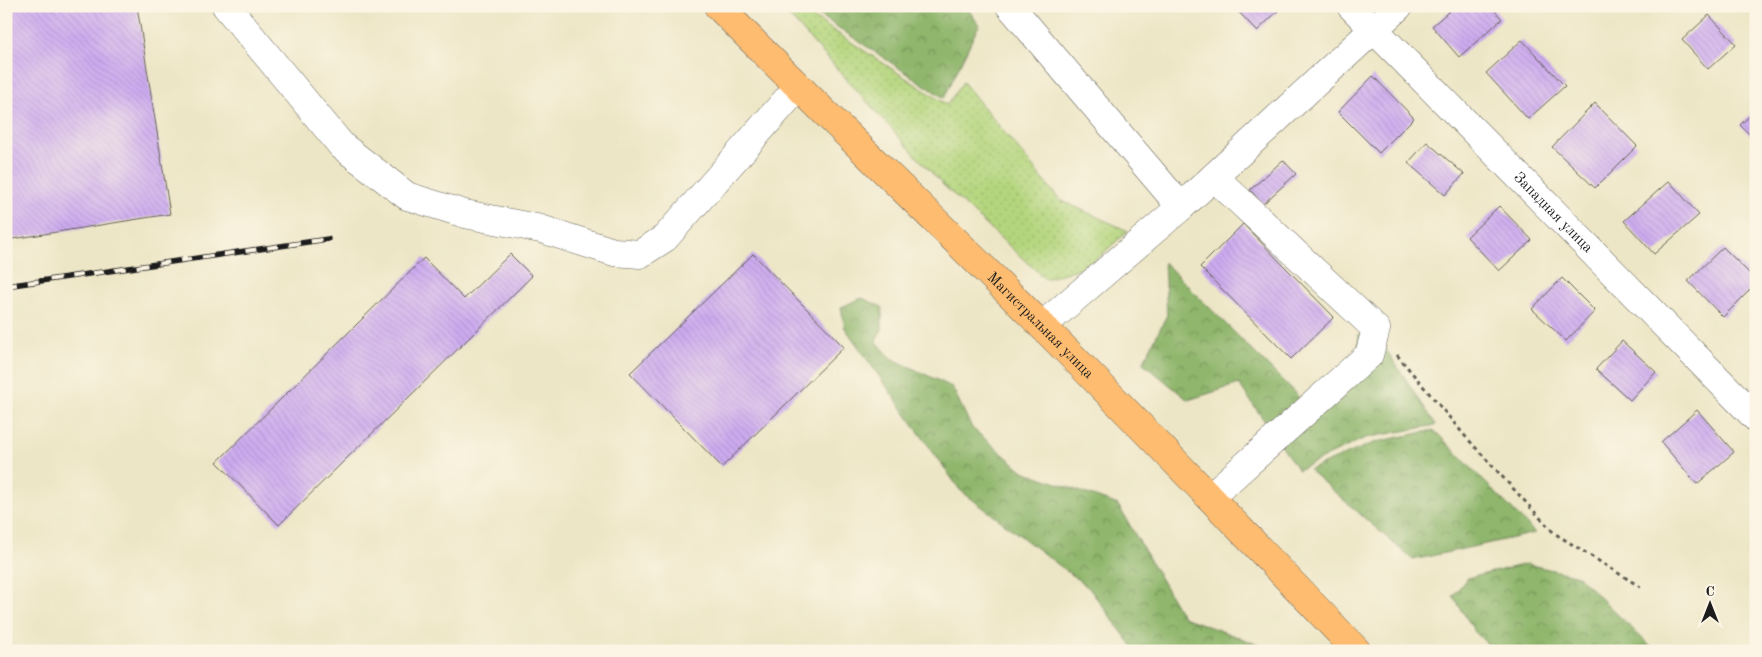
<svg xmlns="http://www.w3.org/2000/svg" width="1762" height="657" font-family="'Old Standard TT',serif">
<style>
.grass{fill:url(#grass-dots);stroke:#68784c}
.forest{fill:url(#forest-crowns);stroke:#566944}
.building{fill:url(#building-back-hatch)}
.lines{fill:none;stroke-linecap:round;stroke-linejoin:round}
.minor-casing{stroke:#656358;stroke-width:29}
.major-casing{stroke:#656358;stroke-width:29}
.path{stroke:#656358;stroke-width:3;stroke-dasharray:4 4;stroke-linecap:butt}
.minor{stroke:#fff;stroke-width:28}
.major{stroke:#fdbc70;stroke-width:28}
.rail-casing{stroke:#1c1c1c;stroke-width:5.5}
.rail{stroke:#fcf5e5;stroke-width:4;stroke-dasharray:11;stroke-linecap:butt}
.labels{text-anchor:middle;stroke-width:5;stroke-linejoin:round;paint-order:stroke}
.street-label{font-size:15px;fill:#1c1c1c;stroke:#fcf5e5}
</style>
<defs>
<pattern id="grass-dots" width="8" height="8" patternUnits="userSpaceOnUse" patternTransform="scale(1.25)"><rect width="8" height="8" fill="#b4d57d"/><path d="M2 2h.1M6 6h.1" fill="none" stroke="#9ab66b" stroke-width="1.8" stroke-linecap="round"/></pattern>
<pattern id="forest-crowns" width="20" height="18" patternUnits="userSpaceOnUse" patternTransform="scale(1.25)"><rect width="20" height="18" fill="#8fb66c"/><path d="M2 6a3 3 0 1 1 6 0M12 15a3 3 0 1 1 6 0" fill="none" stroke="#749358"/></pattern>
<pattern id="building-back-hatch" width="6" height="6" patternUnits="userSpaceOnUse" patternTransform="scale(1.25)"><rect width="6" height="6" fill="#cdabf0"/><path d="M-1 5l2 2M0 0l6 6M5-1l2 2" fill="none" stroke="#af93cd"/></pattern>
</defs>
<rect width="100%" height="100%" fill="#fcf5e5"/>
<filter id="ink" filterUnits="userSpaceOnUse"><feTurbulence type="fractalNoise" baseFrequency=".02" numOctaves="2"/><feDisplacementMap in="SourceGraphic" scale="10" xChannelSelector="R" yChannelSelector="G"/><feConvolveMatrix kernelMatrix="1 2 1 2 8 2 1 2 1" color-interpolation-filters="sRGB"/></filter>
<filter id="wash" filterUnits="userSpaceOnUse"><feTurbulence type="fractalNoise" baseFrequency=".0096" numOctaves="4" result="noise"/><feDisplacementMap in="SourceGraphic" scale="20" xChannelSelector="R" yChannelSelector="G"/><feGaussianBlur stdDeviation="1.12" result="paint"/><feColorMatrix in="noise" values="0 0 0 0 0 0 0 0 0 0 0 0 0 0 0 0 0 1.4 0 .05"/><feComposite in="paint" operator="in"/></filter>
<g filter="url(#wash)">
<rect width="100%" height="100%" fill="#ede6c6"/>
<path class="grass" d="M780,6H796L947,105L963,82L1060,200L1128,231L1090,265L1045,279L941,183Z"/>
<path class="forest" d="M806,6H966L979,25L944,98Z
M1164,262L1301,399L1357,365L1359,334L1379,339L1436,425L1365,438L1298,470L1239,384L1188,400L1143,363L1167,315Z
M862,298L882,307V329L876,341L891,358L952,387L972,428L1023,471L1118,505L1183,617L1262,646L1266,651H1136L1089,588L960,490L845,328L841,307Z
M1434,430L1535,533L1413,560L1309,470L1376,442Z
M1527,564L1578,576L1655,651H1494L1475,632L1453,596L1467,578Z"/>
<g id="blocks">
<path class="building" d="M6,6H137L170,214L6,240Z
M1233,6H1283L1257,31Z
M1455,6H1491L1502,19L1459,57L1432,26Z
M1614,6H1628L1621,13Z
M1709,15L1736,44L1708,69L1682,40Z
M1522,40L1565,86L1528,119L1486,73Z
M1373,76L1414,118L1379,153L1338,112Z
M1595,103L1637,146L1595,188L1552,147Z
M1756,110V141L1740,125Z
M1427,142L1464,174L1445,195L1408,163Z
M1283,160L1296,174L1263,204L1250,190Z
M1669,181L1699,215L1654,254L1624,221Z
M1499,206L1532,240L1499,271L1467,237Z
M1243,224L1334,317L1291,359L1200,267Z
M1723,247L1756,280V284L1723,317L1688,281Z
M510,254L532,276L279,525L217,462L424,258L464,299Z
M753,254L844,347L722,467L630,373Z
M1562,278L1595,311L1566,341L1532,309Z
M1622,341L1656,372L1630,400L1596,369Z
M1697,410L1734,452L1697,484L1661,442Z"/>
</g>
</g>
<g filter="url(#ink)">
<use href="#blocks" fill-opacity="0" stroke="#656358" stroke-width="1"/>
<g class="lines">
<defs>
<g id="minor">
<path d="M226,6L342,146L407,196L465,214L541,229L614,252L640,254L665,238L798,87"/>
<path d="M1010,6L1181,207L1042,326"/>
<path id="s1" d="M1351,6L1756,418"/>
<path d="M1181,207L1399,6"/>
<path d="M1210,497L1369,355L1376,329L1214,177"/>
</g>
<g id="major">
<path id="s2" d="M718,6C825,115 935,219 1043,327C1149,433 1253,542 1357,651"/>
</g>
</defs>
<use href="#minor" class="minor-casing"/>
<use href="#major" class="major-casing"/>
<path class="path" d="M1397,355L1465,436L1554,533L1642,588"/>
<use href="#minor" class="minor"/>
<use href="#major" class="major"/>
<defs>
<path id="rail" d="M6,286L328,239
M6,644L21,651"/>
</defs>
<use href="#rail" class="rail-casing"/>
<use href="#rail" class="rail"/>
</g>
</g>
<g class="labels">
<g class="street-label">
<text dy="5" stroke="none"><textPath href="#s1" startOffset="289">Западная улица</textPath></text>
<text dy="5" stroke="none"><textPath href="#s2" startOffset="454">Магистральная улица</textPath></text>
</g>
</g>
<rect width="1762" height="657" fill="none" stroke="#fcf5e5" stroke-width="25"/>
<g transform="translate(1710 604)" stroke="#fcf5e5" stroke-width="4" paint-order="stroke">
<path d="M0-4L9 19L0 12L-9 19Z" fill="#1c1c1c"/>
<text y="-8" font-size="14" font-weight="bold" text-anchor="middle" fill="#1c1c1c">С</text>
</g>
</svg>
